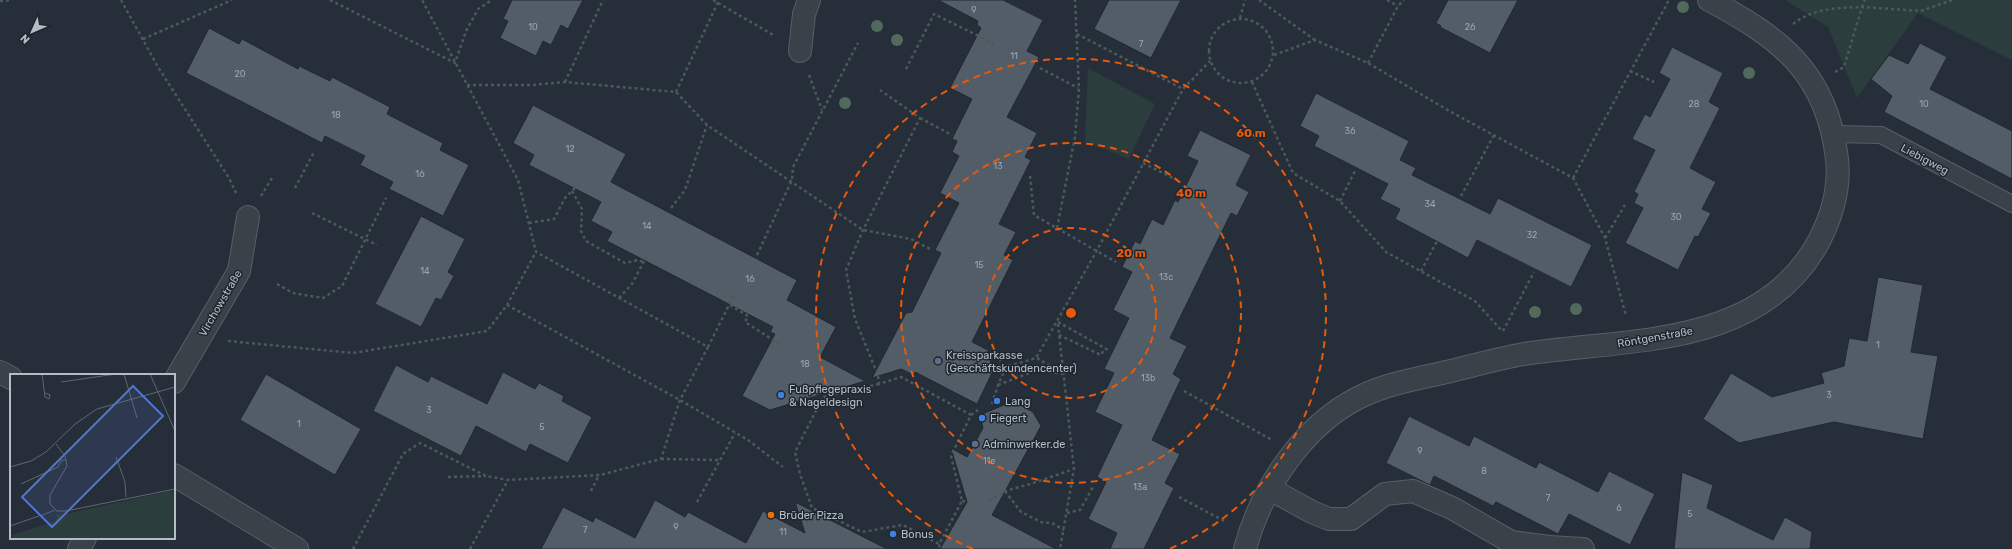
<svg xmlns="http://www.w3.org/2000/svg" width="2012" height="549" font-family="Rubik,sans-serif">
<style>
.green{fill:#2b3d3c}
.building{fill:#535d68;stroke:#202830}
.lines{fill:none;stroke-linecap:round;stroke-linejoin:round}
.lane-casing{stroke:#575f67;stroke-width:18}
.street-casing{stroke:#575f67;stroke-width:24}
.path{stroke:#495a5b;stroke-width:2.5;stroke-dasharray:3 3;stroke-linecap:butt}
.lane{stroke:#394149;stroke-width:16}
.street{stroke:#394149;stroke-width:22}
.tree{fill:#52695e}
.ring{fill:none;stroke:#e8590c;stroke-width:2;stroke-dasharray:7 5}
.service-dot{fill:#5c6f8a;stroke:#1e262e;stroke-width:1.5}
.shop-dot{fill:#3f7fe0;stroke:#1e262e;stroke-width:1.5}
.food-dot{fill:#e8710a;stroke:#1e262e;stroke-width:1.5}
.labels{text-anchor:middle;stroke-width:3;stroke-linejoin:round;paint-order:stroke}
.number-label{font-size:9px;fill:#9ca4ae}
.street-label{font-size:11px;fill:#b5bcc5;stroke:#1e262e}
.poi-label{font-size:11px;fill:#b5bcc5;stroke:#1e262e;text-anchor:start}
.inset-road{fill:none;stroke:#5f6771;stroke-width:1}
.view{fill:#5274d1;fill-opacity:0.15;stroke:#5274d1;stroke-width:2}
.inset-edge{fill:none;stroke:#b5bcc5;stroke-width:2}
.centre{fill:#e8590c;stroke:#1e262e;stroke-width:2}
.ring-label{font-size:12px;text-anchor:middle;font-weight:bold;fill:#e8590c;stroke:#1e262e;stroke-width:3;stroke-linejoin:round;paint-order:stroke}
</style>
<rect width="100%" height="100%" fill="#262f39"/>
<path class="green" d="M1785,0H2012V60L1918,13L1857,98L1828,27Z
M1088,68L1155,104L1129,159L1085,141Z"/>
<path class="building" d="M512,0H583L568,29L561,25L551,45L543,41L536,56L500,38L508,21L503,19Z
M938,0H1003L1043,20L1027,51L1039,57L1007,117L1037,133L1025,157L1031,160L999,224L1016,232L1004,255L1013,260L972,342L988,350L993,371L977,404L915,372L914,375L901,369L872,378L906,313L912,312L941,253L935,250L959,203L940,193L959,156L952,152L957,141L952,139L972,99L950,88L981,28L977,25L978,21Z
M1109,0H1181L1151,58L1094,29Z
M1448,0H1518L1490,53L1440,27L1441,26L1436,23Z
M209,28L239,44L242,39L298,69L299,66L330,81L332,77L390,107L387,114L443,143L440,150L469,165L443,216L389,189L393,182L360,165L365,156L325,136L322,143L186,73Z
M1920,43L1947,57L1930,89L2012,131V179L1884,112L1892,96L1871,79L1889,55L1908,64Z
M1672,47L1723,73L1709,102L1720,108L1690,168L1716,182L1702,209L1711,213L1698,237L1695,236L1678,270L1625,243L1643,208L1634,203L1638,194L1634,192L1655,150L1632,139L1645,114L1650,117L1670,79L1659,73Z
M1316,93L1409,141L1400,160L1416,168L1412,175L1490,214L1498,198L1592,245L1571,287L1477,240L1468,258L1395,219L1400,209L1380,199L1388,184L1314,146L1319,136L1300,126Z
M533,105L626,154L611,182L797,280L787,300L836,327L820,357L865,381L770,410L742,396L775,334L770,332L773,327L607,241L612,232L591,221L601,202L529,165L534,155L513,143Z
M1200,130L1251,155L1236,185L1249,192L1237,216L1231,213L1170,338L1187,346L1173,374L1181,379L1152,440L1180,454L1165,483L1174,488L1144,549H1110L1117,533L1088,519L1106,482L1097,477L1122,425L1095,412L1114,373L1104,369L1129,318L1113,310L1132,272L1122,267L1135,241L1140,244L1152,219L1163,225L1175,200L1178,202L1198,161L1187,156Z
M421,216L465,239L448,272L454,276L441,300L436,298L421,327L375,304Z
M1878,277L1923,285L1911,352L1938,356L1923,439L1834,422L1739,443L1703,419L1731,373L1772,397L1824,383L1821,373L1844,366L1849,338L1867,341Z
M396,365L428,382L431,376L487,404L503,372L535,389L539,383L564,396L562,401L592,417L568,463L530,444L526,452L476,426L461,456L373,411Z
M266,374L361,429L335,475L240,420Z
M1013,401L1033,412L1041,426L992,515L1056,549H940L967,502L951,448L967,457L983,428L980,415Z
M1409,416L1469,446L1474,436L1536,468L1539,462L1598,492L1609,471L1655,494L1630,545L1569,514L1558,534L1496,502L1493,506L1434,476L1430,485L1386,463Z
M1682,472L1713,485L1707,508L1773,540L1785,517L1812,532L1810,549H1674Z
M655,500L685,517L688,512L746,543L763,511L805,533L795,502L887,549H541L563,507L593,522L595,517L635,538Z"/>
<g class="lines">
<defs>
<path id="lane" d="M1834,134L1881,135L2012,204"/>
<path id="street" d="M800,51L804,14L809,0
M0,372L11,378
M174,382L239,271L248,217
M174,475L297,549
M1270,489L1312,512L1329,519H1351L1385,494L1413,491L1452,508L1511,542L1549,547L1583,549
M79,549L85,538
M1245,549C1261,489 1303,425 1360,397C1388,383 1421,378 1451,371C1475,365 1500,358 1524,354C1628,338 1761,349 1819,241C1832,216 1840,187 1837,159C1827,73 1781,38 1709,0"/>
</defs>
<use href="#lane" class="lane-casing"/>
<use href="#street" class="street-casing"/>
<path class="path" d="M121,0L158,67L229,178L237,195
M330,0L455,63L466,31L478,9L492,0
M713,0L775,36
M1259,0L1315,40
M1387,0L1398,6
M0,1L11,0
M1240,18L1245,0
M1209 51a32 32 0 1 1 64 0a32 32 0 1 1-64 0Z
M1793,24C1813,8 1837,8 1862,7L1865,0
M1077,34L1183,89
M143,39L232,0
M1274,55L1315,40L1368,63L1451,112L1573,178L1605,238L1626,316
M1368,63L1398,6L1404,0
M1040,68L1078,88
M906,69L934,14L995,44
M1630,71L1654,82
M1835,72L1844,67L1862,7L1921,11L1952,0
M809,75L822,110
M565,82L603,0
M1252,82L1293,173L1340,201L1386,252L1475,301L1502,331
M467,85H532L565,82L676,92L707,125L863,230L911,239L932,250
M676,92L718,2
M920,118L952,135
M1143,163L1181,182
M1030,176L1034,215L1116,262
M1573,178L1669,0
M295,188L314,152
M572,191L582,209L581,231L586,241L625,263L638,260L643,262
M261,196L272,178
M1461,196L1494,135
M1340,201L1356,169
M671,208L685,190L707,125
M312,213L377,245
M529,223L554,219L565,198L576,187
M1057,228L1075,137L1079,89L1075,0
M1605,238L1625,205
M757,255L792,180L793,167L858,43
M1421,271L1437,241
M277,284L293,293L323,298L342,286L386,198
M619,298L632,284L646,257
M507,305L680,400L748,440L783,467
M730,305L748,316L745,322L781,345
M1058,322L1110,351
M1058,324L1074,469L1060,549
M1503,331L1534,272
M1059,335L1101,355L1105,348
M228,341L353,353L487,331L507,305L536,252
M708,347L735,293
M1037,358L1061,373
M875,368L855,319L846,270L863,230L920,118L880,90
M878,376L879,384L901,377L971,415L951,456L962,501L939,544L940,549
M879,384L823,397L795,452L800,474L812,508L862,532L903,525L939,544
M998,385L1037,370L1063,374
M1184,391L1272,440
M992,404L998,385L1006,367L1036,358L1096,252L1183,89L1210,61
M971,415L978,410
M661,459L719,460
M448,477L486,476
M591,491L599,475
M1005,491L1021,512L1041,522L1052,523L1064,530
M1179,497L1226,522
M962,501L967,502
M989,501L1005,491L1030,484L1074,469
M697,502L735,433
M1067,513L1080,510L1094,485
M353,549L403,454L420,443L486,476L508,480L600,475L661,459L680,400L708,347L536,252L518,180L422,0
M470,549L508,480"/>
<use href="#lane" class="lane"/>
<use href="#street" class="street"/>
</g>
<g class="tree">
<circle cx="1683" cy="7" r="6"/>
<circle cx="877" cy="26" r="6"/>
<circle cx="897" cy="40" r="6"/>
<circle cx="1749" cy="73" r="6"/>
<circle cx="845" cy="103" r="6"/>
<circle cx="1576" cy="309" r="6"/>
<circle cx="1535" cy="312" r="6"/>
</g>
<g class="ring">
<circle cx="1071" cy="313" r="85"/>
<circle cx="1071" cy="313" r="170"/>
<path d="M973 549A255 255 0 1 1 1169 549"/>
</g>
<g class="service-dot">
<circle cx="938" cy="361" r="4"/>
<circle cx="975" cy="444" r="4"/>
</g>
<g class="shop-dot">
<circle cx="781" cy="395" r="4"/>
<circle cx="997" cy="401" r="4"/>
<circle cx="982" cy="418" r="4"/>
<circle cx="893" cy="534" r="4"/>
</g>
<circle class="food-dot" cx="771" cy="515" r="4"/>
<g class="labels">
<g class="number-label">
<text x="974" y="13">9</text>
<text x="533" y="30">10</text>
<text x="1470" y="30">26</text>
<text x="1141" y="47">7</text>
<text x="1014" y="59">11</text>
<text x="240" y="77">20</text>
<text x="1694" y="107">28</text>
<text x="1924" y="107">10</text>
<text x="336" y="118">18</text>
<text x="1350" y="134">36</text>
<text x="570" y="152">12</text>
<text x="998" y="169">13</text>
<text x="420" y="177">16</text>
<text x="1430" y="207">34</text>
<text x="1676" y="220">30</text>
<text x="647" y="229">14</text>
<text x="1532" y="238">32</text>
<text x="979" y="268">15</text>
<text x="425" y="274">14</text>
<text x="1166" y="280">13c</text>
<text x="750" y="282">16</text>
<text x="1878" y="348">1</text>
<text x="805" y="367">18</text>
<text x="1148" y="381">13b</text>
<text x="1829" y="398">3</text>
<text x="429" y="413">3</text>
<text x="299" y="427">1</text>
<text x="542" y="430">5</text>
<text x="1420" y="454">9</text>
<text x="989" y="464">11e</text>
<text x="1484" y="474">8</text>
<text x="1140" y="490">13a</text>
<text x="1548" y="501">7</text>
<text x="1619" y="511">6</text>
<text x="1690" y="517">5</text>
<text x="676" y="530">9</text>
<text x="585" y="533">7</text>
<text x="783" y="535">11</text>
</g>
<g class="street-label">
<text transform="translate(1925 159) rotate(28)" y="4">Liebigweg</text>
<text transform="translate(220 303) rotate(-60)" y="4">Virchowstraße</text>
<text transform="translate(1655 337) rotate(-10)" y="4">Röntgenstraße</text>
</g>
<g class="poi-label">
<text x="946" y="359">Kreissparkasse<tspan x="946" dy="13">(Geschäftskundencenter)</tspan></text>
<text x="789" y="393">Fußpflegepraxis<tspan x="789" dy="13">&amp; Nageldesign</tspan></text>
<text x="1005" y="405">Lang</text>
<text x="990" y="422">Fiegert</text>
<text x="983" y="448">Adminwerker.de</text>
<text x="779" y="519">Brüder Pizza</text>
<text x="901" y="538">Bonus</text>
</g>
</g>
<g transform="translate(10 374)">
<rect width="165" height="165" fill="#262f39"/>
<path d="M165,116V165H3L2,161L47,147L46,139L51,141Z" fill="#2b3d3c"/>
<path class="inset-road" d="M32,0L35,23L39,25L40,21L35,19M114,0L127,44M140,0L165,57M51,8L106,0M46,70L55,82L57,92L40,121V130L47,137H56L165,115M106,83L115,108L116,123M0,93L21,87L36,78L65,50L87,35L165,13M11,110L48,93L51,87L56,85M30,142L45,136M0,152L29,142"/>
<path class="view" d="M123,12L153,42L42,153L12,123Z"/>
<rect width="165" height="165" class="inset-edge"/>
</g>
<circle cx="1071" cy="313" r="6" class="centre"/>
<g class="ring-label">
<text x="1251" y="137">60 m</text>
<text x="1191" y="197">40 m</text>
<text x="1131" y="257">20 m</text>
</g>
<g transform="translate(32 32) rotate(225)" stroke="#1e262e" stroke-width="3" paint-order="stroke">
<path d="M0-3L7 15L0 10L-7 15Z" fill="#b5bcc5"/>
<text y="-6" font-size="11" font-weight="bold" text-anchor="middle" fill="#b5bcc5">N</text>
</g>
</svg>
